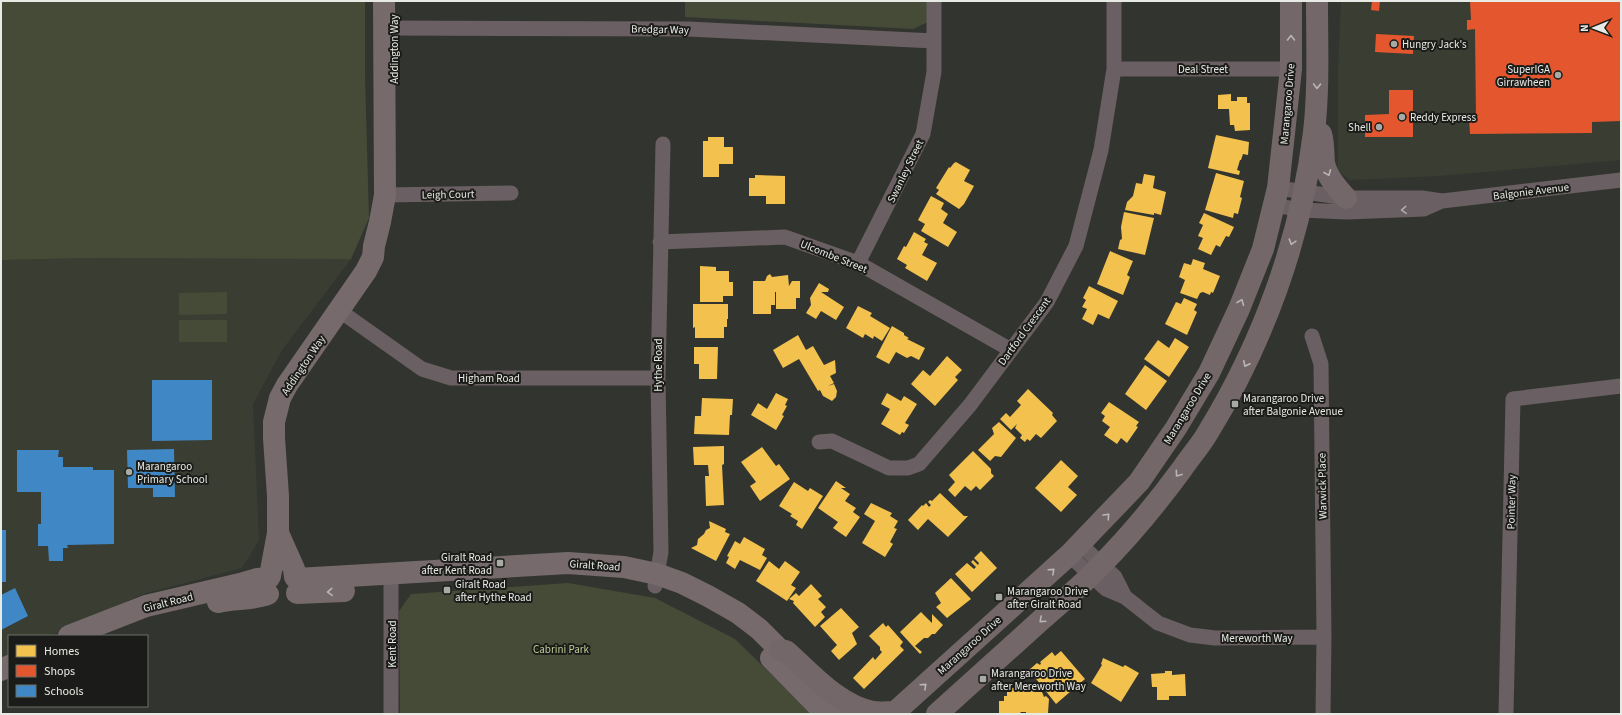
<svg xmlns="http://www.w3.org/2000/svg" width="1622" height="715" font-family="'Source Sans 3',sans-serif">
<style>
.built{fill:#3a3e32}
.green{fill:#454b37}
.homes{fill:#f2c14e}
.shops{fill:#e4572e}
.schools{fill:#3f88c5}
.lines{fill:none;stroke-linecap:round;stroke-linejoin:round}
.street{stroke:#6a5f62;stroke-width:15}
.secondary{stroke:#766a6c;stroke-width:22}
.primary{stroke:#73676a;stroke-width:22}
.oneway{stroke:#b9b6b4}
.oneway2{stroke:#afabaa}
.oneway3{stroke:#bab7b5}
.poi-dot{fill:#a8aaa5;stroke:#1b1c19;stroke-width:1.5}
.labels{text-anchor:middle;stroke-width:4;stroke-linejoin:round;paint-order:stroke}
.street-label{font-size:11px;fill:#e8eae5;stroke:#1b1c19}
.poi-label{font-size:11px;fill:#e8eae5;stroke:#1b1c19;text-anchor:start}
.park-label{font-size:11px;fill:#bbcc94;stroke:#1b1c19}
</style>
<rect width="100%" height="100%" fill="#32342f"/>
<path class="built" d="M1341,1H1621V160L1439,176L1350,180L1338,171V67Z
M89,258L351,259L282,350L253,404L259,540L242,568L143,594L50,636H9V655L1,658V260Z"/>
<path class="green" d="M1,1H365V76L369,218L351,259L89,258L1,260Z
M685,1H928V22L913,29L685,17Z
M227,292V314L179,315V293Z
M179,320H227V342H179Z
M568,583L655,598L735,639L812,714H400L399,611L411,594Z"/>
<path class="homes" d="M1231,94V101H1237V97H1247V103H1250V130L1235,131L1234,125H1230L1229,109H1218V95Z
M1216,135L1249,142L1248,155L1243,154L1241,160H1240L1237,170L1240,171L1239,175L1208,168Z
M708,137H724V147H733V164H719V177H703V141H708Z
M956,162L970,170L964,181L974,186L964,204L959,209L936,194L939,190L936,188L949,167L950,168L954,163Z
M1216,173L1244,181L1240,197L1242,198L1238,214L1234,213L1233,218L1205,210Z
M1144,174L1155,176L1153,188L1166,192L1161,215L1154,213V215L1125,210L1127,202L1133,196L1136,183L1142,184Z
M755,175L785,176V204H766V196H749V178H755Z
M931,196L944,203L941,209L948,214L943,223L957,232L948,247L921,231L925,224L918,220Z
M1124,212L1154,218L1145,255L1118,249L1120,240L1122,239L1121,227Z
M1204,213L1234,227L1229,237L1226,236L1220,247L1216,245L1211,255L1198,249L1203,238L1198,236L1203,225L1199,223Z
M914,232L926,239L924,242L928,244L922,255L937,263L927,281L905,268L907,265L897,259L904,246L906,247Z
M1110,251L1133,261L1127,275L1130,277L1123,295L1097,284Z
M1193,259L1205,263L1203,269L1220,276L1213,293L1211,292L1210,295L1203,292L1200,293L1197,299L1180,293L1185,280L1179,277L1184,263L1191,265Z
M700,266L716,267V271H729V282H733V296H723V302H700Z
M770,274L772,277L788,275L789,286L792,281H800V298H796V309H776V292H775V305H771V314H753V281H765L767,276Z
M819,283L829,289L828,292H821L844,307L836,320L821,311L816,319L806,313L811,305L810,298Z
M1089,286L1118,301L1109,319L1098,314L1093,325L1082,319L1087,309L1082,307L1086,300L1083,298Z
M1184,298L1197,304L1194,310L1197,312L1187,335L1165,324L1176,302L1181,304Z
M693,304H728V319H727V327H724V338H695V327L693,328Z
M858,306L872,313L870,316L890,328L882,341L874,336L873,339L865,334L863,338L846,328Z
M892,326L904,333V335L909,338L907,339L925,348L919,360L911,356L907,358L896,352L889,364L876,357Z
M798,335L806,350L813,346L824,365L835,360L836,373L830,376L834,383L828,386L834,384L837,391L836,397L832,401L823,396L820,390L818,391L799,359L783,368L773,350Z
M1175,338L1189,347L1169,377L1144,359L1158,340L1169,348Z
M694,347H718L717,379H699V364H694Z
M947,356L962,370L955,377L958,380L935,406L911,384L923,370L930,376Z
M1145,365L1167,381L1146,410L1125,394Z
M1028,389L1053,413L1052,415L1057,421L1041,438L1036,434L1030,441L1027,439L1025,442L1020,438L1022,435L1015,428L1017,424L1011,430L1000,419L1006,413L1010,417L1021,405L1017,401Z
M776,393L788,399L785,405L787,406L782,415L784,416L776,430L751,415L758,403L767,409Z
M887,393L901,401L904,396L917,404L905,423L909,425L904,433L902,432L900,435L881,424L890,409L881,404Z
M702,398L733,399L732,415H730L729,435L694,434L695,416H701Z
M1109,402L1139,422L1136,426L1138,427L1127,443L1121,438L1117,444L1104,435L1110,427L1102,421L1105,416L1101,413Z
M999,422L1016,438L1001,457L995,456L990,461L978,450L994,434L992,428Z
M724,446V464L722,465L724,505L706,506L705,476H709L708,465H694L693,447Z
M762,447L776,466L779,464L790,479L760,501L750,486L756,482L741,462Z
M973,451L991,469V473L994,476L980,490L976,486L971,491L965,486L955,497L948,490L955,482L949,475Z
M1061,460L1078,476L1068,487L1077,495L1061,512L1035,488Z
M836,481L846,488H841L850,494L845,501L856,508L853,512L860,517L846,537L833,528L838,522L818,508Z
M794,482L808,491L810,488L823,496L802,529L796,525L798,521L790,516L792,514L779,506Z
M940,493L964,516H968L948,537L928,519L918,530L908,520L922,505L923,506L926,503L929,507L931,505L928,502L930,500L932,501Z
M871,503L892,513L890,516L898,521L894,528L897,529L890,542L893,544L885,557L862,543L875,521L864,514Z
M709,521L726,529L725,532L730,534L716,561L691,548L697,545L698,539L704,534L706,530L710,528Z
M744,537L765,549L762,555L767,558L760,570L740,560L735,569L726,563L729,557L727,556L735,541L740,544Z
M981,551L997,568L972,592L955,574L967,563L974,569L976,567L971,562L973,560L978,565L979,563L974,558Z
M769,561L779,569L785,561L800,572L791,585L796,588L787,601L756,581Z
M951,578L971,599L947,618L936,607L941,603L935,593Z
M811,584L822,596L818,599L826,607L821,612L825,617L815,627L793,603L794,601L789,599L796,593L799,596Z
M841,608L859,627L852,633L857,644L839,660L831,651L837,645L820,626Z
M921,612L932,623V614L943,625L935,634H932L928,638H924L915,646L922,652L920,654L900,632Z
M883,623L886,627L888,625L903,642L900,646L904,650L864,689L853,678L873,657L875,660L882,652L880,650V647L869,636Z
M1061,651L1085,679L1056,704L1029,670L1037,663L1040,665L1041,663L1040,662L1052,652L1055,656Z
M1103,658L1123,667L1125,665L1139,673L1121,702L1091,683L1102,665L1101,664Z
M1165,671H1172V675L1185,674L1186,696H1169V700H1157V687H1152L1151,674L1165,673Z
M1011,688H1036V692H1042L1044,697L1046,696L1049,699L1048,713L1026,714V712H1021L1019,714L999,713V701H1004V696H1007V692H1011Z"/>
<path class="shops" d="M1372,1H1380L1379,11L1371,10Z
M1470,1H1621V121L1592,122V133L1470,134L1469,118L1476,117L1475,29L1467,30V20H1471Z
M1376,34L1414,36L1413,54L1375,52Z
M1389,90H1413V137H1365V115L1389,114Z"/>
<path class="schools" d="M152,380H212V440L152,441Z
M174,449L175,497H153V488H128L127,450Z
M17,450H59L58,457H63V467H93V470H114V544L67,545L68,548H63V561H49L48,546H38V524H41V492H17Z
M1,530H6V582H1Z
M15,588L28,616L1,630V595Z"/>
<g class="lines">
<path class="street" d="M385,28L688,29L934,41
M1114,69H1291
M1278,188L1346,198H1422L1442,201
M385,195L511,193
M1274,205L1301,210L1347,212L1424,209L1442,201L1621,180
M660,242L785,237L858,263L1011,350
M858,263L923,134L934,72V1
M340,311L422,369L451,378H658
M1312,336L1321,364L1324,637
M819,442L832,441L889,468H908L919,464L970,405L1047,302L1076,246L1101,150L1114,69V1
M1080,544L1115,577L1125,597
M1069,555L1106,589L1125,597L1158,623L1190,635L1215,638L1324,637L1323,714
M391,574V714
M655,586L661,552L658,378L663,144
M1506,714L1513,399L1621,386"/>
<path class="secondary" d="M278,533L294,569L295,577
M270,576L278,533V496L274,438V422L280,398L287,385L366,271L373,257L374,246L380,222L385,195L384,1
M297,579L568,563L624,567L657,574L682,583L708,596L738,613L759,629L793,663
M297,593L344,591
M218,602C235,598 252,600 268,594
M69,636L146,606L240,584L257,579L269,578
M771,658L824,712
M1,670L9,666
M819,689L844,714"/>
<path class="primary" d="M1321,134C1324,144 1323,153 1324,163C1327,177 1337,188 1346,198
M780,650L786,651C811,673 839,706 873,712C880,713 888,712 895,712
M893,714L1069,555L1139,482L1176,428L1209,373L1239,309L1263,249L1278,188L1291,69V1
M937,714C971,683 1006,652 1041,620C1061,603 1082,585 1100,566C1130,536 1157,503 1182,469C1190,457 1200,446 1207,434C1263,343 1301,239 1314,132C1319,89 1317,45 1317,1"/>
</g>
<defs><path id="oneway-chevron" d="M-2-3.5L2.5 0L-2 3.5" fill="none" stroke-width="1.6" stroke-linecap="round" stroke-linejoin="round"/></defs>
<g class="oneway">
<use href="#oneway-chevron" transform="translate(1291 38) rotate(-90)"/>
<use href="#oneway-chevron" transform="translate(1317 86) rotate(92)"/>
<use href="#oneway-chevron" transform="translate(1328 173) rotate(68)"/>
<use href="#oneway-chevron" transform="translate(1292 242) rotate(107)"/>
<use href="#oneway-chevron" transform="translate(1241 302) rotate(-68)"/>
<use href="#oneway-chevron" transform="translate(1246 364) rotate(116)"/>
<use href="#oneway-chevron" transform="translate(1178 474) rotate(126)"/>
<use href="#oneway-chevron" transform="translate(1107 516) rotate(-47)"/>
<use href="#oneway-chevron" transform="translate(1052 571) rotate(-42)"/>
<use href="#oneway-chevron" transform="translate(1042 620) rotate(138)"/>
<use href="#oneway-chevron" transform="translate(924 686) rotate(-42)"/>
</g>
<use class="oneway2" href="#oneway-chevron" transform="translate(1404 210) rotate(176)"/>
<use class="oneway3" href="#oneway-chevron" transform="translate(330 592) rotate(176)"/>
<g class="poi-dot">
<circle cx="1394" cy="44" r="4"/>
<circle cx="1558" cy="75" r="4"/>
<circle cx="1402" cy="117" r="4"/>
<circle cx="1379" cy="127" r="4"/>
<rect x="1231" y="400" width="8" height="8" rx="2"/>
<circle cx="129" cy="472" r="4"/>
<rect x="496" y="559" width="8" height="8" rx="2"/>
<rect x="443" y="586" width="8" height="8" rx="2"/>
<rect x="995" y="593" width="8" height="8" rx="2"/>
<rect x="979" y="675" width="8" height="8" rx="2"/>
</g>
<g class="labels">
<g class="street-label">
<text transform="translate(660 29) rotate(1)" y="4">Bredgar Way</text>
<text transform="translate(394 49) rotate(-90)" y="4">Addington Way</text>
<text x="1203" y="73">Deal Street</text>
<text transform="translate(1287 104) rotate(-85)" y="4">Marangaroo Drive</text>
<text transform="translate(905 171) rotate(-64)" y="4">Swanley Street</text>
<text transform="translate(1531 191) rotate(-7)" y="4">Balgonie Avenue</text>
<text transform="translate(448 194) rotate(-1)" y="4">Leigh Court</text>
<text transform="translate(834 256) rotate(22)" y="4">Ulcombe Street</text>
<text transform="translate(1024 331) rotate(-54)" y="4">Dartford Crescent</text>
<text transform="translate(303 365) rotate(-56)" y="4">Addington Way</text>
<text transform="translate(658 365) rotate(-90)" y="4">Hythe Road</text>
<text x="489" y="382">Higham Road</text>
<text transform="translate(1187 408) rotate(-59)" y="4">Marangaroo Drive</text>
<text transform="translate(1322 486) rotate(-91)" y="4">Warwick Place</text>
<text transform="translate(1511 502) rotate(-89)" y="4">Pointer Way</text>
<text transform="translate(595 565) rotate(4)" y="4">Giralt Road</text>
<text transform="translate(168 602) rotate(-14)" y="4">Giralt Road</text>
<text x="1257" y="642">Mereworth Way</text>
<text transform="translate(392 644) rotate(-90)" y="4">Kent Road</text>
<text transform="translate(969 645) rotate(-42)" y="4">Marangaroo Drive</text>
</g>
<g class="poi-label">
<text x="1402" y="48">Hungry Jack's</text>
<text x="1550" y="73" text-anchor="end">SuperIGA<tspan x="1550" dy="13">Girrawheen</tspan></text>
<text x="1410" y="121">Reddy Express</text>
<text x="1371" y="131" text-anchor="end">Shell</text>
<text x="1243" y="402">Marangaroo Drive<tspan x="1243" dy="13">after Balgonie Avenue</tspan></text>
<text x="137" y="470">Marangaroo<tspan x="137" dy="13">Primary School</tspan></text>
<text x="492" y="561" text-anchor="end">Giralt Road<tspan x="492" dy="13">after Kent Road</tspan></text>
<text x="455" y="588">Giralt Road<tspan x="455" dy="13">after Hythe Road</tspan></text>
<text x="1007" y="595">Marangaroo Drive<tspan x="1007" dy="13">after Giralt Road</tspan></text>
<text x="991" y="677">Marangaroo Drive<tspan x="991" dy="13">after Mereworth Way</tspan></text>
</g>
<g class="park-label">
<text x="561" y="653">Cabrini Park</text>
</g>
</g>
<rect width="1622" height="715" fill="none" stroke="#e8eae5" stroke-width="4"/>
<rect x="8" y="635" width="140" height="72" fill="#1b1c19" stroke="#6d6e6b"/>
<rect x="16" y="645" width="20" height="12" fill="#f2c14e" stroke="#6d6e6b"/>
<text x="44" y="655" font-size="12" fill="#e8eae5">Homes</text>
<rect x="16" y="665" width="20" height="12" fill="#e4572e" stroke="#6d6e6b"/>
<text x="44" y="675" font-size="12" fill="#e8eae5">Shops</text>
<rect x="16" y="685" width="20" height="12" fill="#3f88c5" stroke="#6d6e6b"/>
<text x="44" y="695" font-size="12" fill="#e8eae5">Schools</text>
<g transform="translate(1594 28) rotate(269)" stroke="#1b1c19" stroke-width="3" paint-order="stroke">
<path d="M0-3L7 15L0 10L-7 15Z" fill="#e8eae5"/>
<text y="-6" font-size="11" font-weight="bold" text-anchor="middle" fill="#e8eae5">N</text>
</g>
</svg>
